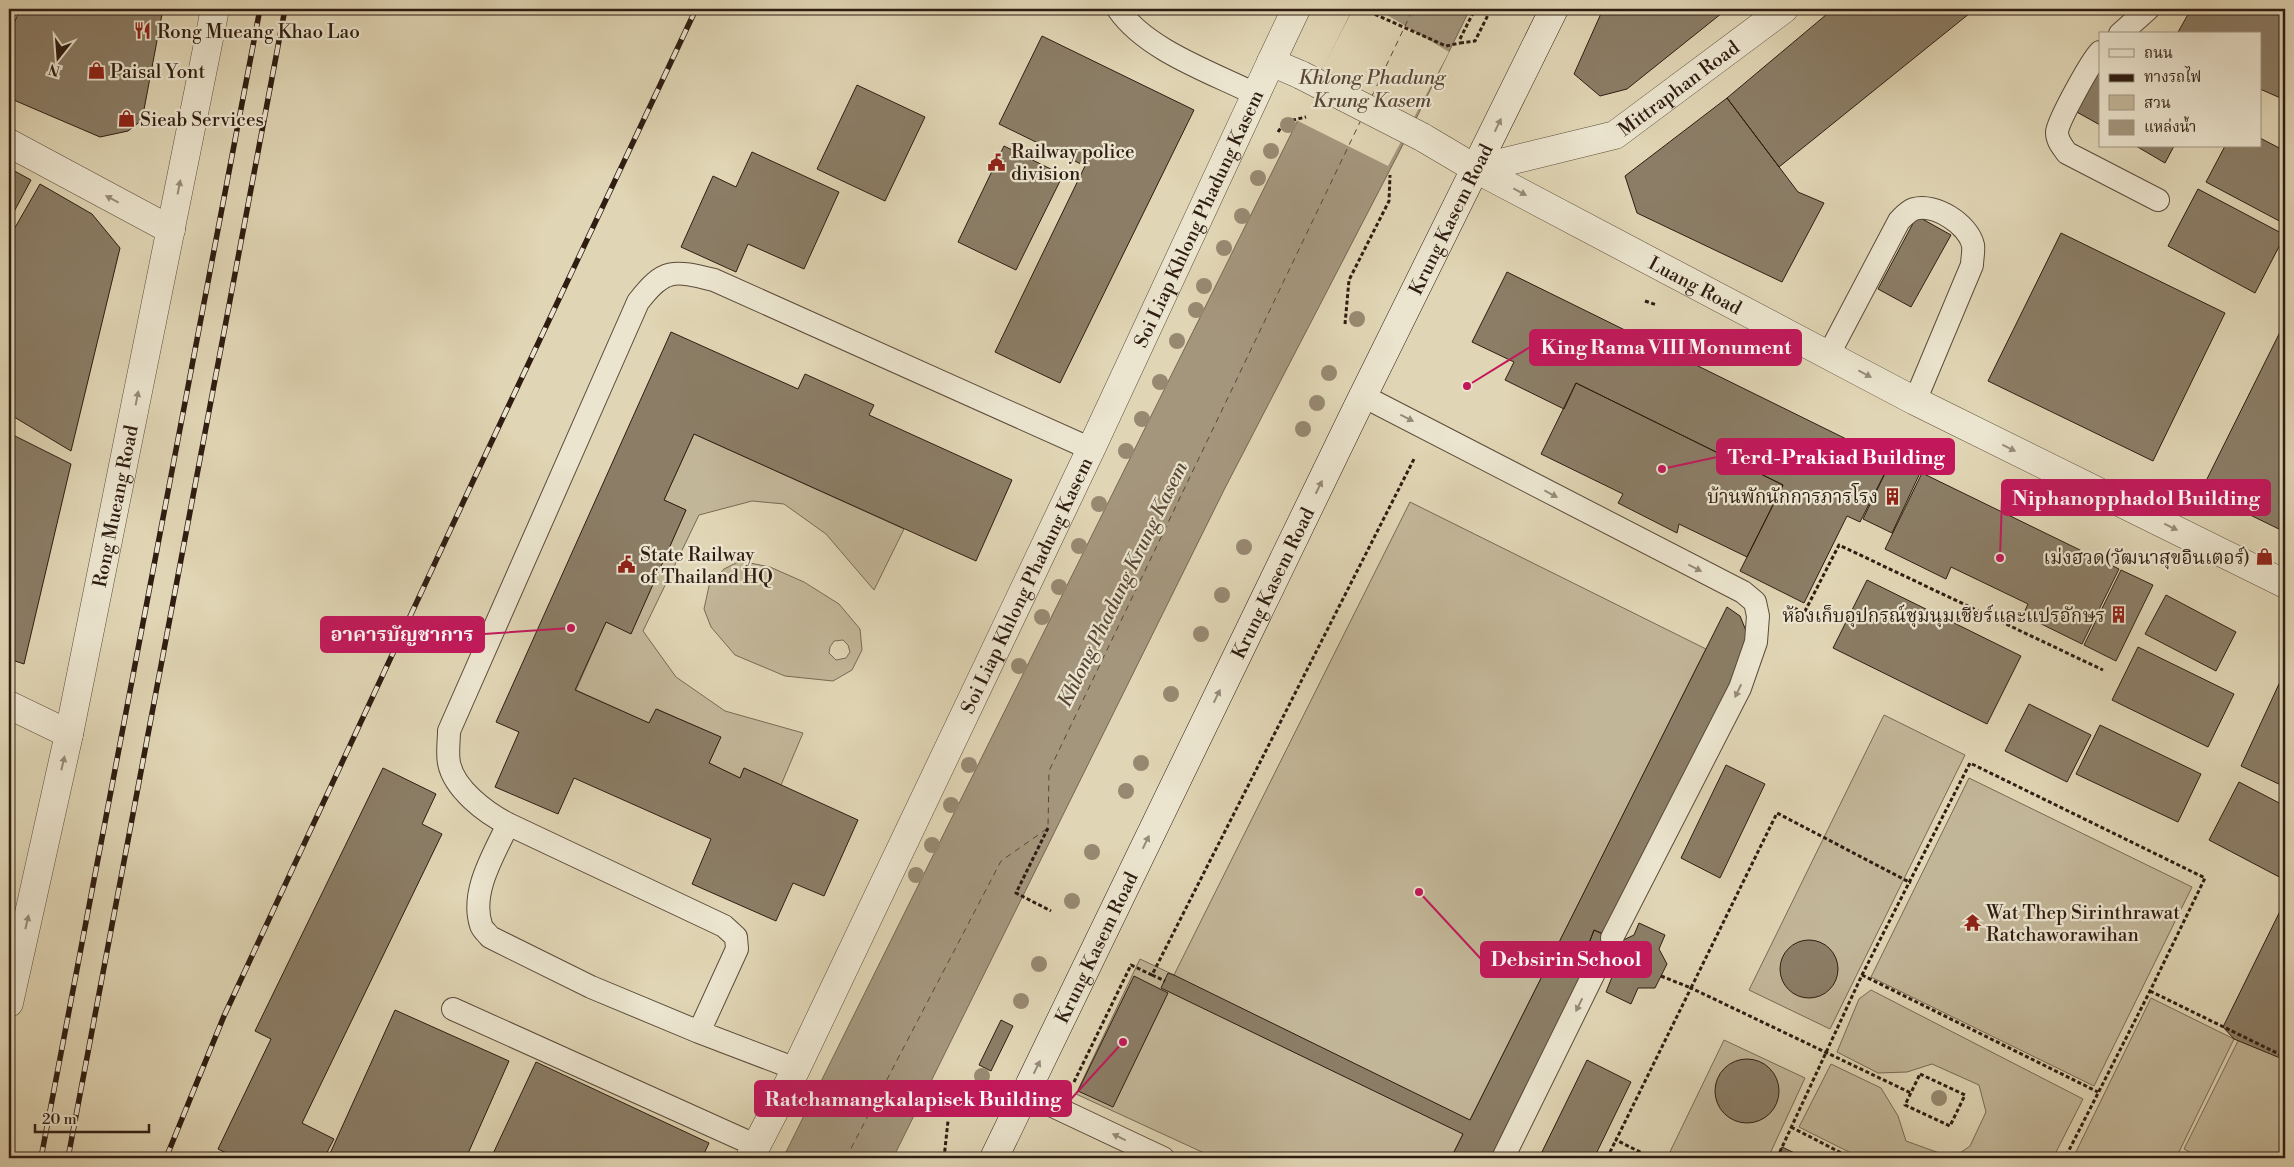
<svg xmlns="http://www.w3.org/2000/svg" width="2294" height="1167" font-family="'Libre Bodoni','Noto Serif Thai',serif">
<style>
.green{fill:#c2b698;stroke:#786a55;fill-rule:evenodd}
.water{fill:#a4967d;stroke:#756652}
.pier{fill:#e0d5b4}
.lines{fill:none;stroke-linecap:round;stroke-linejoin:round}
.ferry{stroke:#584737;stroke-width:1;stroke-dasharray:6 5;stroke-linecap:butt}
.building{fill:#8b7d66;stroke:#2f1d12}
.service-casing{stroke:#5b4b3a;stroke-width:24}
.minor-casing{stroke:#5b4b3a;stroke-width:29}
.tertiary-casing{stroke:#5b4b3a;stroke-width:29}
.secondary-casing{stroke:#2f1d12;stroke-width:29}
.path{stroke:#2f1d12;stroke-width:3;stroke-dasharray:4 2.5;stroke-linecap:butt}
.service{stroke:#ebe4ce;stroke-width:22}
.minor{stroke:#ebe4ce;stroke-width:28}
.tertiary{stroke:#ebe4ce;stroke-width:28}
.secondary{stroke:#ebe4ce;stroke-width:28}
.rail-casing{stroke:#2f1d12;stroke-width:5.5}
.rail{stroke:#ebe4ce;stroke-width:4;stroke-dasharray:11;stroke-linecap:butt}
.tertiary-bridge-casing{stroke:#5b4b3a;stroke-width:29;stroke-linecap:butt}
.path-bridge{stroke:#2f1d12;stroke-width:3;stroke-dasharray:4 2.5;stroke-linecap:butt}
.tertiary-bridge{stroke:#ebe4ce;stroke-width:28}
.tree{fill:#978971}
.oneway{fill:#968a79}
.labels{text-anchor:middle;stroke-width:4.5;stroke-linejoin:round;paint-order:stroke}
.poi-label{font-size:19px;fill:#2f1d12;stroke:#ebe4ce;text-anchor:start}
.street-label{font-size:19px;fill:#2f1d12;stroke:#ebe4ce}
.water-label{font-size:20px;font-style:italic;fill:#584737;stroke:#ebe4ce}
.leader{fill:none;stroke:#c2185b;stroke-width:2}
.callout-dot{fill:#c2185b;stroke:#ebe4ce;stroke-width:2}
.callout{fill:#c2185b;stroke:#c2185b;stroke-width:2}
.callout-label{font-size:20px;text-anchor:middle;font-weight:bold;fill:#fff}
</style>
<rect width="100%" height="100%" fill="#e0d5b4"/>
<filter id="stains"><feTurbulence type="fractalNoise" baseFrequency=".004" numOctaves="4"/><feColorMatrix values="0 0 0 0 .2 0 0 0 0 .09 0 0 0 0 .02 0 0 0 .5 -.17"/></filter>
<radialGradient id="worn" r=".72"><stop offset=".6" stop-color="#630" stop-opacity="0"/><stop offset="1" stop-color="#630" stop-opacity=".3"/></radialGradient>
<path class="green" d="M694,434L904,529L874,590L826,534L784,504L752,501L699,515L643,631L676,677L725,711L803,733L781,785L744,768L740,778L709,763L720,737L657,709L649,723L576,690L606,622L631,633L686,510L664,500Z
M1410,502L1706,649L1451,1158H1215L1076,1094L1140,959L1174,975Z
M740,561L770,567L804,582L839,604L860,629L862,650L852,670L833,681L785,676L735,655L711,627L704,609L709,586L724,569ZM843,640L848,645L850,652L846,658L836,660L829,653L830,647L834,641Z
M1884,715L1965,755L1830,1029L1749,990Z
M1969,778L2192,887L2094,1086L1871,977Z
M1871,990L2083,1099L2053,1158H1861L1799,1127L1831,1064L1881,1088L1898,1116L1906,1141L1953,1158L1970,1146L1986,1112L1979,1085L1932,1064L1907,1072L1878,1073L1837,1052L1859,999Z
M2151,998L2234,1039L2176,1158H2073Z
M2245,1027L2285,1050V1158H2201L2184,1149Z
M1724,1040L1805,1078L1768,1158H1671L1668,1156Z"/>
<path class="water" d="M1353,9H1470L1410,131L1225,488L893,1158H783Z"/>
<path class="pier" d="M1353,9H1377L1449,52L1388,166L1296,120Z"/>
<g class="lines">
<path class="ferry" d="M1372,96L1413,9
M846,1158L1001,861L1048,828L1049,771L1361,120"/>
</g>
<path class="building" d="M20,9H163L142,120L128,131L100,137L9,98V36Z
M1603,9H1727L1627,89L1600,96L1574,74Z
M1833,9H1975L1779,167L1727,98Z
M2191,9H2285V100L2260,89V34H2177Z
M1042,36L1194,110L1060,383L995,352L1085,166L999,124Z
M2098,71L2100,72V125L2075,111Z
M857,85L925,117L885,201L817,169Z
M1727,98L1798,192L1824,203L1782,282L1637,213L1625,176Z
M2260,138L2285,151V224L2206,182L2225,146H2260Z
M1004,146L1063,175L1016,270L958,242Z
M2136,146H2174L2165,163Z
M752,152L839,192L804,269L748,244L736,272L681,247L713,176L736,187Z
M9,168L31,180L9,221Z
M40,184L92,214L120,248L71,451L9,414V238Z
M2198,189L2285,235L2255,293L2168,246Z
M1917,216L1951,235L1911,307L1878,289Z
M2061,233L2225,313L2153,461L1988,381Z
M1507,272L1891,461L1860,522L1847,516L1804,603L1740,571L1783,485L1576,383L1564,409L1505,380L1514,362L1472,342Z
M2285,322V532L2201,491Z
M671,332L798,389L805,374L874,405L869,415L1012,480L976,561L694,434L664,500L686,510L631,634L606,622L575,690L649,723L656,709L721,737L709,763L740,778L744,768L858,820L824,896L793,883L776,921L692,884L711,839L574,778L558,814L495,787L519,732L496,722Z
M1576,383L1783,485L1747,557L1679,524L1677,533L1618,503L1623,494L1541,454Z
M9,433L71,464L24,664L9,659Z
M1892,459L1920,473L1892,533L1863,519Z
M1922,473L2119,569L2082,644L2023,615L2028,604L1951,567L1946,579L1885,549Z
M2121,570L2153,585L2116,661L2084,645Z
M1867,580L2021,656L1987,724L1833,648Z
M2166,595L2236,632L2216,671L2145,634Z
M1727,607L1740,616L1747,633L1743,657L1606,935L1594,930L1585,954L1594,958L1494,1158H1451L1463,1134L1161,988L1168,973L1174,975L1470,1120Z
M2138,647L2234,694L2208,747L2112,700Z
M2285,671V787L2241,766Z
M2029,704L2091,735L2067,782L2005,751Z
M2100,725L2201,774L2178,822L2076,774Z
M1726,765L1765,784L1720,878L1681,858Z
M383,768L436,794L422,824L442,834L302,1123L334,1139L324,1158H237L218,1149L271,1039L255,1031Z
M2239,782L2285,806V880L2209,840Z
M2285,901V1060L2234,1039L2223,1027Z
M1639,923L1665,935L1659,949L1667,964L1655,988H1638L1631,1004L1606,992L1612,977L1609,966L1585,954L1594,930L1619,942L1634,935Z
M1780 969a29 29 0 1 1 58 0a29 29 0 1 1-58 0Z
M1134,976L1168,993L1113,1107L1078,1091Z
M395,1010L509,1061L466,1158H328Z
M1001,1020L1013,1026L991,1071L979,1065Z
M1715 1091a32 32 0 1 1 64 0a32 32 0 1 1-64 0Z
M1587,1060L1631,1082L1594,1158H1539Z
M536,1062L709,1143L702,1158H491Z
M1782,1147L1805,1158H1777Z"/>
<g class="lines">
<defs>
<path id="service" d="M1118,9C1146,50 1211,72 1255,94
M2120,34L2148,9
M2100,52C2091,61 2058,121 2057,132C2057,141 2062,146 2067,153L2158,200
M1829,354L1899,221C1903,217 1908,211 1914,209C1935,203 1968,224 1973,245C1974,251 1972,259 1972,265L1915,401
M1363,396L1743,592L1755,602L1758,616L1756,642L1740,688L1612,938
M508,824L724,926L736,937L737,949L699,1032
M453,1009L757,1146
M796,1069L699,1032L591,987L490,937C487,933 482,929 481,925C470,891 495,853 508,824C486,813 454,789 449,763C447,753 449,741 449,731L638,302C664,268 673,270 714,280L1091,449
M1025,1093L1163,1158
M1503,1158L1600,961"/>
<g id="minor">
<path d="M9,143L171,230"/>
<path d="M9,705L69,734"/>
<path id="s1" d="M750,1158L796,1069L1091,449L1271,62"/>
</g>
<g id="tertiary">
<path d="M1296,9L1271,62L1301,75"/>
<path id="s2" d="M1422,137L1476,169L1915,401L2285,584"/>
<path id="s3" d="M1476,169L1615,135L1784,9"/>
<path id="s4" d="M9,1003L69,734L215,9"/>
</g>
<g id="secondary">
<path id="s5" d="M994,1158L1357,408L1554,9"/>
</g>
</defs>
<use href="#service" class="service-casing"/>
<use href="#minor" class="minor-casing"/>
<use href="#tertiary" class="tertiary-casing"/>
<use href="#secondary" class="secondary-casing"/>
<path class="path" d="M1350,9L1352,11L1353,9
M1460,39L1475,9
M1460,43L1475,41L1491,9
M1278,132L1285,122L1306,117
M1645,301L1657,305
M1345,324L1349,280L1389,201L1390,175
M1788,605L1804,613L1839,545L2103,670
M1048,828L1016,893L1051,911
M1152,975L1165,981
M1862,975L2098,1092
M1661,976L1691,988L1777,813L1911,883
M2150,991L2285,1057
M1920,1074L1965,1095L1950,1126L1905,1105Z
M1074,1082L1131,965L1152,975L1415,457
M1791,1127L1851,1158
M944,1158L948,1121
M1607,1158L1616,1140
M1652,1158L1616,1140L1691,988L1911,1093
M1777,1158L1862,975L1970,763L2205,878L2150,991L2065,1158"/>
<use href="#service" class="service"/>
<use href="#minor" class="minor"/>
<use href="#tertiary" class="tertiary"/>
<use href="#secondary" class="secondary"/>
<defs>
<path id="rail" d="M41,1158L260,9
M68,1158L285,9
M166,1158L224,1016L474,479L696,9"/>
</defs>
<use href="#rail" class="rail-casing"/>
<use href="#rail" class="rail"/>
<defs>
<path id="tertiary-bridge" d="M1301,75L1422,137"/>
</defs>
<use href="#tertiary-bridge" class="tertiary-bridge-casing"/>
<path class="path-bridge" d="M1363,9L1446,46L1460,43"/>
<use href="#tertiary-bridge" class="tertiary-bridge"/>
</g>
<g class="tree">
<circle cx="1288" cy="125" r="8"/>
<circle cx="1271" cy="151" r="8"/>
<circle cx="1258" cy="178" r="8"/>
<circle cx="1242" cy="216" r="8"/>
<circle cx="1224" cy="248" r="8"/>
<circle cx="1204" cy="286" r="8"/>
<circle cx="1196" cy="310" r="8"/>
<circle cx="1357" cy="319" r="8"/>
<circle cx="1177" cy="341" r="8"/>
<circle cx="1329" cy="373" r="8"/>
<circle cx="1160" cy="382" r="8"/>
<circle cx="1317" cy="403" r="8"/>
<circle cx="1142" cy="419" r="8"/>
<circle cx="1303" cy="429" r="8"/>
<circle cx="1126" cy="451" r="8"/>
<circle cx="1099" cy="504" r="8"/>
<circle cx="1079" cy="546" r="8"/>
<circle cx="1244" cy="547" r="8"/>
<circle cx="1059" cy="587" r="8"/>
<circle cx="1222" cy="595" r="8"/>
<circle cx="1042" cy="617" r="8"/>
<circle cx="1201" cy="634" r="8"/>
<circle cx="1019" cy="666" r="8"/>
<circle cx="1171" cy="694" r="8"/>
<circle cx="1141" cy="763" r="8"/>
<circle cx="969" cy="765" r="8"/>
<circle cx="1126" cy="791" r="8"/>
<circle cx="951" cy="805" r="8"/>
<circle cx="932" cy="845" r="8"/>
<circle cx="1092" cy="852" r="8"/>
<circle cx="916" cy="875" r="8"/>
<circle cx="1072" cy="901" r="8"/>
<circle cx="1039" cy="964" r="8"/>
<circle cx="1021" cy="1001" r="8"/>
<circle cx="982" cy="1076" r="8"/>
<circle cx="1939" cy="1098" r="8"/>
</g>
<defs><path id="oneway-solid" d="M-6-.8H1V-3.2L6.5 0L1 3.2V.8H-6Z" transform="scale(1.25)"/></defs>
<g class="oneway">
<use href="#oneway-solid" transform="translate(1498 125) rotate(-64)"/>
<use href="#oneway-solid" transform="translate(179 187) rotate(-79)"/>
<use href="#oneway-solid" transform="translate(1520 192) rotate(28)"/>
<use href="#oneway-solid" transform="translate(112 199) rotate(-152)"/>
<use href="#oneway-solid" transform="translate(1865 374) rotate(28)"/>
<use href="#oneway-solid" transform="translate(137 398) rotate(-79)"/>
<use href="#oneway-solid" transform="translate(1407 418) rotate(27)"/>
<use href="#oneway-solid" transform="translate(2009 448) rotate(26)"/>
<use href="#oneway-solid" transform="translate(1319 487) rotate(-64)"/>
<use href="#oneway-solid" transform="translate(1551 494) rotate(28)"/>
<use href="#oneway-solid" transform="translate(2171 527) rotate(26)"/>
<use href="#oneway-solid" transform="translate(1695 568) rotate(27)"/>
<use href="#oneway-solid" transform="translate(1738 691) rotate(115)"/>
<use href="#oneway-solid" transform="translate(1217 696) rotate(-64)"/>
<use href="#oneway-solid" transform="translate(63 763) rotate(-77)"/>
<use href="#oneway-solid" transform="translate(1146 842) rotate(-64)"/>
<use href="#oneway-solid" transform="translate(27 922) rotate(-77)"/>
<use href="#oneway-solid" transform="translate(1579 1005) rotate(116)"/>
<use href="#oneway-solid" transform="translate(1037 1067) rotate(-64)"/>
<use href="#oneway-solid" transform="translate(1119 1137) rotate(-154)"/>
</g>
<defs>
<symbol id="restaurant-bare" viewBox="-9 -9 18 18"><path d="M-5-6h1v4h1v-4h1v4h1v-4h1v5L-1.5 .5V6h-2V.5L-5-1ZM5-6V6H3V1.5H1.5Q1.5-4 5-6Z" fill="#8f2418" stroke="#ebe4ce" stroke-width="2.5" paint-order="stroke"/></symbol>
<symbol id="shop-bare" viewBox="-9 -9 18 18"><path d="M-5-2.5h2.3a2.7 3.5 0 0 1 5.4 0H5L5.5 6h-11ZM-1.5-2.5h3a1.5 2.3 0 0 0-3 0Z" fill="#8f2418" stroke="#ebe4ce" stroke-width="2.5" paint-order="stroke"/></symbol>
<symbol id="civic-bare" viewBox="-9 -9 18 18"><path d="M-.6-6.5H3V-4.5H.6V-3L4-1V1h2V6H-6V1h2V-1L-.6-3ZM-1.2 2.5V6h2.4V2.5Z" fill="#8f2418" stroke="#ebe4ce" stroke-width="2.5" paint-order="stroke"/></symbol>
<symbol id="building-bare" viewBox="-9 -9 18 18"><path d="M-4-6H4V6H1V3H-1V6H-4ZM-2.5-4.3h1.7v1.8h-1.7ZM.8-4.3h1.7v1.8H.8ZM-2.5-1h1.7V.8h-1.7ZM.8-1h1.7V.8H.8Z" fill="#8f2418" stroke="#ebe4ce" stroke-width="2.5" paint-order="stroke"/></symbol>
<symbol id="temple-bare" viewBox="-9 -9 18 18"><path d="M0-6L5-2H3V0L6.5 2.5H4V6H1.5V3h-3V6H-4V2.5H-6.5L-3 0V-2H-5Z" fill="#8f2418" stroke="#ebe4ce" stroke-width="2.5" paint-order="stroke"/></symbol>
</defs>
<g fill-rule="evenodd">
<use href="#restaurant-bare" x="130" y="18" width="25" height="25"/>
<use href="#shop-bare" x="84" y="58" width="25" height="25"/>
<use href="#shop-bare" x="114" y="106" width="25" height="25"/>
<use href="#civic-bare" x="984" y="150" width="25" height="25"/>
<use href="#building-bare" x="1880" y="484" width="25" height="25"/>
<use href="#shop-bare" x="2252" y="544" width="25" height="25"/>
<use href="#civic-bare" x="614" y="552" width="25" height="25"/>
<use href="#building-bare" x="2106" y="602" width="25" height="25"/>
<use href="#temple-bare" x="1960" y="910" width="25" height="25"/>
</g>
<g class="labels">
<g class="poi-label">
<text x="157" y="38">Rong Mueang Khao Lao</text>
<text x="110" y="78">Paisal Yont</text>
<text x="140" y="126">Sieab Services</text>
<text x="1011" y="158">Railway police<tspan x="1011" dy="22">division</tspan></text>
<text x="1878" y="503" text-anchor="end">บ้านพักนักการภารโรง</text>
<text x="640" y="561">State Railway<tspan x="640" dy="22">of Thailand HQ</tspan></text>
<text x="2250" y="564" text-anchor="end">เม่งฮวด(วัฒนาสุขอินเตอร์)</text>
<text x="2105" y="622" text-anchor="end">ห้องเก็บอุปกรณ์ชุมนุมเชียร์และแปรอักษร</text>
<text x="1986" y="919">Wat Thep Sirinthrawat<tspan x="1986" dy="22">Ratchaworawihan</tspan></text>
</g>
<g class="street-label">
<text dy="7" stroke="none"><textPath href="#s3" startOffset="222">Mittraphan Road</textPath></text>
<text dy="7" stroke="none"><textPath href="#s1" startOffset="1041">Soi Liap Khlong Phadung Kasem</textPath></text>
<text dy="7" stroke="none"><textPath href="#s5" startOffset="1044">Krung Kasem Road</textPath></text>
<text dy="7" stroke="none"><textPath href="#s2" startOffset="311">Luang Road</textPath></text>
<text dy="7" stroke="none"><textPath href="#s4" startOffset="508">Rong Mueang Road</textPath></text>
<text dy="7" stroke="none"><textPath href="#s5" startOffset="639">Krung Kasem Road</textPath></text>
<text dy="7" stroke="none"><textPath href="#s1" startOffset="636">Soi Liap Khlong Phadung Kasem</textPath></text>
<text dy="7" stroke="none"><textPath href="#s5" startOffset="234">Krung Kasem Road</textPath></text>
</g>
<g class="water-label">
<text x="1372" y="84">Khlong Phadung<tspan x="1372" dy="23">Krung Kasem</tspan></text>
<text transform="translate(1122 584) rotate(-64)" y="7">Khlong Phadung Krung Kasem</text>
</g>
</g>
<path class="leader" d="M1467 386L1530 347M1662 469L1717 457M2000 558L2002 498M571 628L484 634M1419 892L1481 959M1123 1042L1071 1099"/>
<g class="callout-dot">
<circle cx="1467" cy="386" r="5"/>
<circle cx="1662" cy="469" r="5"/>
<circle cx="2000" cy="558" r="5"/>
<circle cx="571" cy="628" r="5"/>
<circle cx="1419" cy="892" r="5"/>
<circle cx="1123" cy="1042" r="5"/>
</g>
<g class="callout">
<rect x="1530" y="330" width="271" height="35" rx="5"/>
<rect x="1717" y="439" width="237" height="35" rx="5"/>
<rect x="2002" y="480" width="268" height="35" rx="5"/>
<rect x="321" y="617" width="163" height="35" rx="5"/>
<rect x="1481" y="942" width="170" height="35" rx="5"/>
<rect x="755" y="1081" width="316" height="35" rx="5"/>
</g>
<g class="callout-label">
<text x="1666" y="354">King Rama VIII Monument</text>
<text x="1836" y="464">Terd-Prakiad Building</text>
<text x="2136" y="505">Niphanopphadol Building</text>
<text x="402" y="641">อาคารบัญชาการ</text>
<text x="1566" y="966">Debsirin School</text>
<text x="913" y="1106">Ratchamangkalapisek Building</text>
</g>
<rect width="2294" height="1167" fill="none" stroke="#e0d5b4" stroke-width="30"/>
<rect x="10" y="10" width="2274" height="1147" fill="none" stroke="#2f1d12" stroke-width="2.5"/>
<rect x="15" y="15" width="2264" height="1137" fill="none" stroke="#2f1d12"/>
<rect x="2099" y="32" width="162" height="115" fill="#ebe4ce" stroke="#a09483"/>
<rect x="2109" y="49" width="25" height="8" fill="#ebe4ce" stroke="#a09483"/>
<text x="2144" y="58" font-size="15" fill="#2f1d12">ถนน</text>
<rect x="2109" y="74" width="25" height="8" fill="#2f1d12" stroke="#a09483"/>
<text x="2144" y="82" font-size="15" fill="#2f1d12">ทางรถไฟ</text>
<rect x="2109" y="95" width="25" height="15" fill="#c2b698" stroke="#a09483"/>
<text x="2144" y="108" font-size="15" fill="#2f1d12">สวน</text>
<rect x="2109" y="120" width="25" height="15" fill="#a4967d" stroke="#a09483"/>
<text x="2144" y="132" font-size="15" fill="#2f1d12">แหล่งน้ำ</text>
<g transform="translate(58 58) rotate(197)" stroke="#ebe4ce" stroke-width="4" paint-order="stroke">
<path d="M0-4L9 19L0 12L-9 19Z" fill="#2f1d12"/>
<text y="-8" font-size="14" font-weight="bold" text-anchor="middle" fill="#2f1d12">N</text>
</g>
<path d="M35 1124v8h114v-8" fill="none" stroke="#2f1d12" stroke-width="2.5"/>
<text x="42" y="1124" font-size="15" fill="#2f1d12" stroke="#ebe4ce" stroke-width="4" paint-order="stroke">20 m</text>
<rect width="100%" height="100%" filter="url(#stains)"/>
<rect width="100%" height="100%" fill="url(#worn)"/>
</svg>
